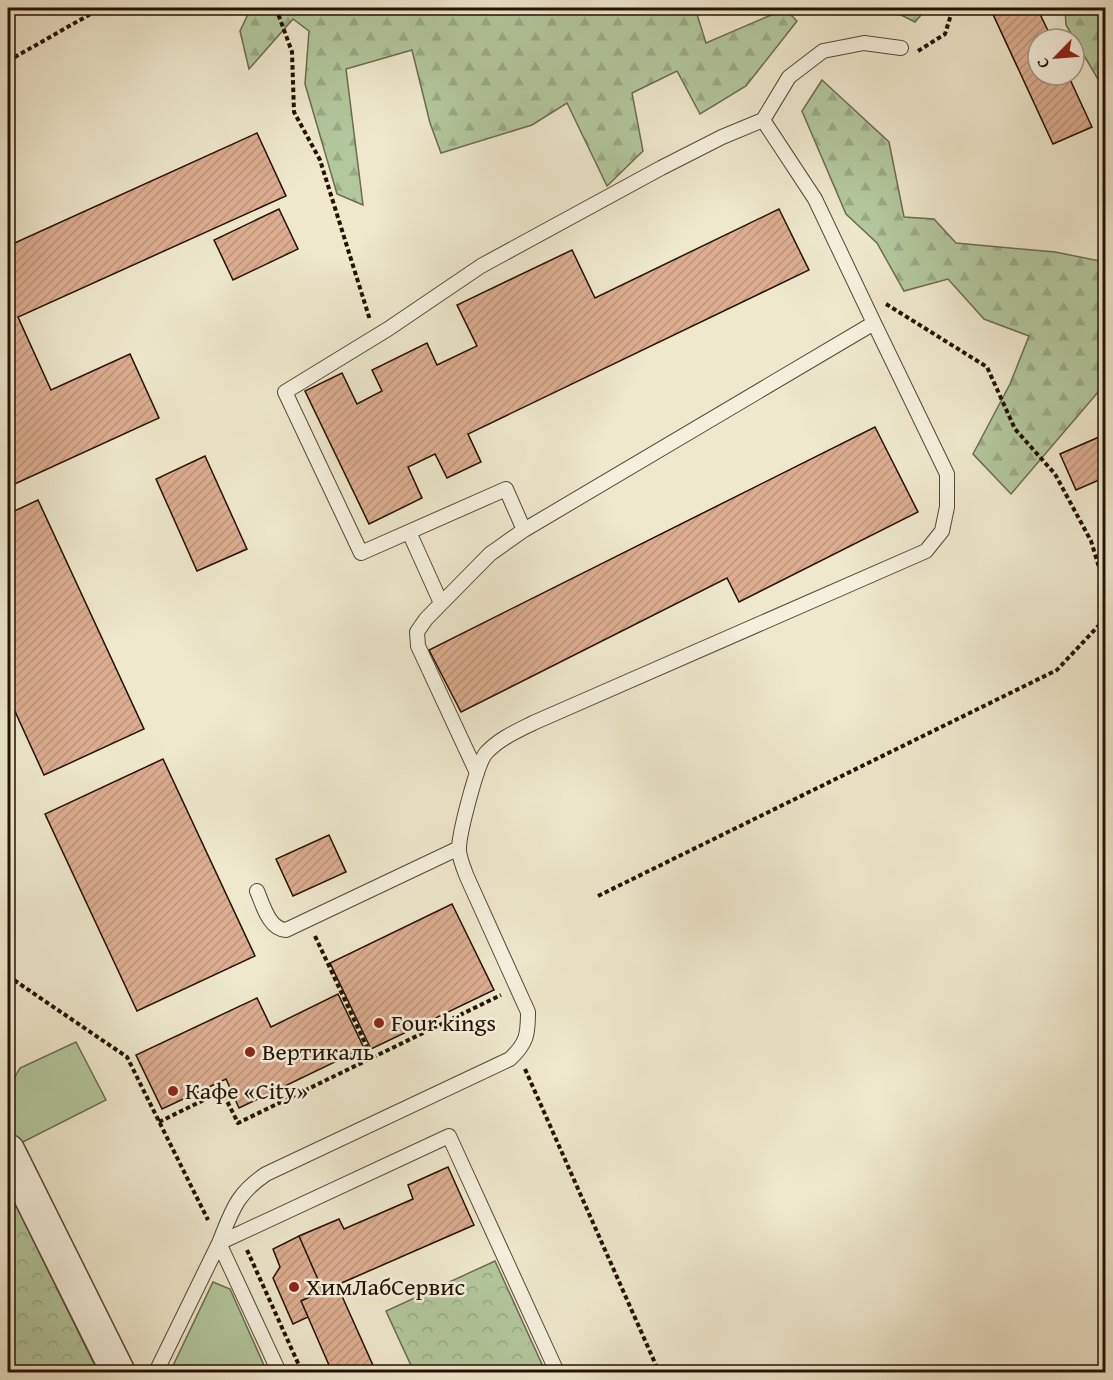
<svg xmlns="http://www.w3.org/2000/svg" width="1113" height="1380" font-family="'Gentium Book Plus',serif">
<style>
.grass{fill:#b3c79d;stroke:#6b6c50;stroke-width:1.5}
.forest{fill:url(#forest-firs);stroke:#6b6c50;stroke-width:1.5}
.park{fill:url(#park-crowns);stroke:#6b6c50;stroke-width:1.5}
.building{fill:url(#building-hatch);stroke:#231102;stroke-width:1.5}
.lines{fill:none;stroke-linecap:round;stroke-linejoin:round}
.service-casing{stroke:#564735;stroke-width:16}
.tertiary-casing{stroke:#564735;stroke-width:36}
.path{stroke:#231102;stroke-width:4;stroke-dasharray:4.5 3;stroke-linecap:butt}
.service{stroke:#f5f0de;stroke-width:14}
.tertiary{stroke:#f5f0de;stroke-width:33}
.poi-dot{fill:#8f2418;stroke:#f5f0de;stroke-width:2}
.labels{text-anchor:middle;stroke-width:5;stroke-linejoin:round;paint-order:stroke}
.poi-label{font-size:24px;fill:#231102;stroke:#f5f0de;text-anchor:start}
</style>
<defs>
<pattern id="forest-firs" width="22" height="20" patternUnits="userSpaceOnUse" patternTransform="scale(1.5)"><rect width="22" height="20" fill="#b3c79d"/><path d="M5 1l3.5 6h-7zM16 11l3.5 6h-7z" fill="#9aaa86"/></pattern>
<pattern id="park-crowns" width="20" height="18" patternUnits="userSpaceOnUse" patternTransform="scale(1.5)"><rect width="20" height="18" fill="#b3c79d"/><path d="M2 6a3 3 0 1 1 6 0M12 15a3 3 0 1 1 6 0" fill="none" stroke="#9aaa86"/></pattern>
<pattern id="building-hatch" width="6" height="6" patternUnits="userSpaceOnUse" patternTransform="scale(1.5)"><rect width="6" height="6" fill="#dcad91"/><path d="M-1 1l2-2M0 6l6-6M5 7l2-2" fill="none" stroke="#bc947b"/></pattern>
</defs>
<rect width="100%" height="100%" fill="#efe8cd"/>
<filter id="stains"><feTurbulence type="fractalNoise" baseFrequency=".00333" numOctaves="4"/><feColorMatrix values="0 0 0 0 .2 0 0 0 0 .09 0 0 0 0 .02 0 0 0 .5 -.17"/></filter>
<radialGradient id="worn" r=".72"><stop offset=".6" stop-color="#630" stop-opacity="0"/><stop offset="1" stop-color="#630" stop-opacity=".3"/></radialGradient>
<path class="grass" d="M76,1042L106,1100L17,1145L8,1126V1089L20,1068Z
M213,1282L230,1289L267,1372H170Z"/>
<path class="forest" d="M251,8H695L706,43L785,9L797,21L746,86L700,114L677,71L632,93L643,151L607,186L567,103L532,125L441,153L430,123L412,50L346,69L363,205L337,194L305,84L309,31L293,19L249,69L240,31Z
M887,8H927L915,22Z
M1065,8H1105V91L1066,25Z
M822,80L889,142L904,217L934,219L956,243L1055,252L1105,262V384L1011,494L973,454L1010,384L1029,336L984,319L948,279L904,291L877,243L846,214L802,111Z"/>
<path class="park" d="M8,1189L98,1372H8Z
M495,1261L545,1371L541,1372H414L386,1311Z"/>
<path class="building" d="M995,8H1037L1052,39H1038V75H1068L1092,127L1053,144L991,10Z
M257,133L286,196L18,317L51,390L130,354L159,418L8,487V246Z
M279,209L298,249L233,280L214,240Z
M779,209L809,270L468,434L481,462L447,478L435,454L408,467L422,498L369,524L305,391L342,373L357,404L382,391L372,370L427,343L437,365L477,346L457,305L572,250L595,298Z
M875,427L918,512L739,602L727,578L461,712L429,650Z
M1106,434V477L1076,490L1060,454Z
M205,456L247,549L197,571L156,479Z
M38,500L144,729L44,775L8,696V514Z
M163,759L255,956L137,1011L45,814Z
M329,835L346,872L293,896L276,859Z
M452,904L494,990L371,1049L330,963Z
M338,994L364,1048L239,1108L226,1079L162,1109L136,1055L257,998L271,1027Z
M448,1167L474,1225L337,1285L376,1372H332L301,1301L323,1291L299,1236L339,1219L344,1229L413,1199L408,1185Z
M299,1236L323,1291L301,1301L308,1317L293,1324L273,1278L280,1267L273,1249Z"/>
<g class="lines">
<defs>
<path id="service" d="M763,120L815,199L874,323
M524,530L506,489L361,553L285,392L388,329L481,266L661,168L722,137L763,120L789,77L823,51L864,43L901,48
M409,532L441,603
M257,891C263,905 269,929 286,930L459,848
M156,1372L219,1243L449,1136L557,1372
M279,1372L219,1243C232,1211 236,1194 266,1174L510,1059C527,1043 528,1034 528,1012L467,877C464,869 460,860 459,851C458,837 477,763 486,753C499,739 515,732 533,723L926,551L942,531L947,507V474L874,323L524,530L490,554L426,619L417,632L418,646L477,773"/>
<path id="tertiary" d="M8,1151L118,1372"/>
</defs>
<use href="#service" class="service-casing"/>
<use href="#tertiary" class="tertiary-casing"/>
<path class="path" d="M276,8L292,52L294,112L320,160L370,320
M918,51L945,34L953,8
M8,61L101,8
M886,304L987,367L1015,429L1055,474L1091,541L1106,590
M598,896L1057,670L1101,623L1106,613
M315,936L372,1058
M8,976L127,1057L208,1220
M525,1069L659,1372
M159,1122L222,1091L238,1123L501,995
M247,1250L302,1372"/>
<use href="#service" class="service"/>
<use href="#tertiary" class="tertiary"/>
</g>
<g class="poi-dot">
<circle cx="379" cy="1023" r="6"/>
<circle cx="250" cy="1052" r="6"/>
<circle cx="173" cy="1091" r="6"/>
<circle cx="294" cy="1287" r="6"/>
</g>
<g class="labels">
<g class="poi-label">
<text x="391" y="1031">Four kings</text>
<text x="262" y="1060">Вертикаль</text>
<text x="185" y="1099">Кафе «City»</text>
<text x="306" y="1295">ХимЛабСервис</text>
</g>
</g>
<rect width="1113" height="1380" fill="none" stroke="#efe8cd" stroke-width="30"/>
<rect x="9" y="9" width="1095" height="1362" fill="none" stroke="#231102" stroke-width="3"/>
<rect x="15" y="15" width="1083" height="1350" fill="none" stroke="#231102" stroke-width="1.5"/>
<g transform="translate(1056 57) rotate(245)"><circle r="28" fill="#f5f0de" stroke="#a19786" stroke-width="1.5"/>
<path d="M0-4.5L10 22L0 15L-10 22Z" fill="#8f2418"/>
<text y="-9" font-size="16" font-weight="bold" text-anchor="middle" fill="#231102">С</text>
</g>
<rect width="100%" height="100%" filter="url(#stains)"/>
<rect width="100%" height="100%" fill="url(#worn)"/>
</svg>
